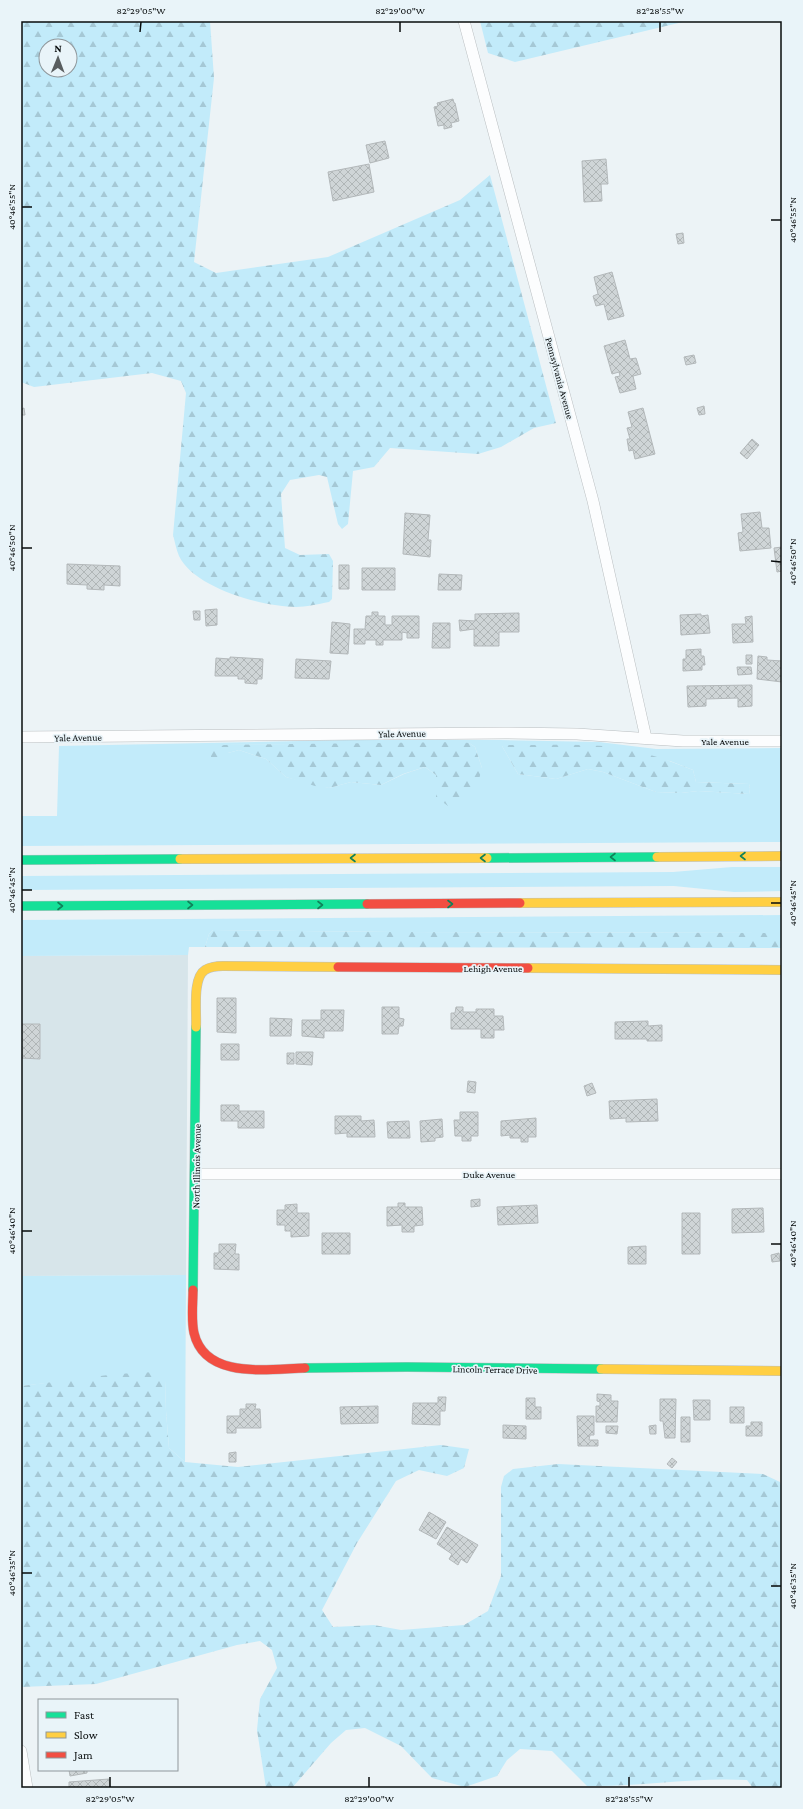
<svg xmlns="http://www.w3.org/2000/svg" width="803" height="1809" font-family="'Crimson Pro',serif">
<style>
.built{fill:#d7e5ea}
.green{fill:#c2ebfa;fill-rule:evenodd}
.forest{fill:url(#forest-firs);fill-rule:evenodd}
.building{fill:url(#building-cross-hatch);stroke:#b3b8ba}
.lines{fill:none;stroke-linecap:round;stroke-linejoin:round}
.street-casing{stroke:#b9bec0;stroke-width:12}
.fast-casing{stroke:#b9bec0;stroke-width:10}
.slow-casing{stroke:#b9bec0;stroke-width:10}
.jam-casing{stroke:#b9bec0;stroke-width:10}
.street{stroke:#fcfdfe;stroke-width:11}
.fast{stroke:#16e098;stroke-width:9}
.slow{stroke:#ffcf43;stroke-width:9}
.jam{stroke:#f24e42;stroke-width:9}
.oneway{stroke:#108159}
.ticks{fill:none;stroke:#080c0d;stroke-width:1.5}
.labels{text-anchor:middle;stroke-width:3.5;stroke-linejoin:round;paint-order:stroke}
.street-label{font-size:10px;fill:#080c0d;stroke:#e9f4f9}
.neatline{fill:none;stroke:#080c0d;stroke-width:1.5}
.ticks-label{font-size:10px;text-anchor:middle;fill:#080c0d}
</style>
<defs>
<pattern id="forest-firs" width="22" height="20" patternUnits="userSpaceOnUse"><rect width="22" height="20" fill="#c2ebfa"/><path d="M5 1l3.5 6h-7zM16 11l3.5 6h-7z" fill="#a5c8d5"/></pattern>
<pattern id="building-cross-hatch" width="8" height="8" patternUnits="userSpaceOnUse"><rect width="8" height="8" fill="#cfd5d7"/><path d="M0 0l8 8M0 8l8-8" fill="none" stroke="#b0b6b7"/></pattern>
</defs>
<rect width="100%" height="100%" fill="#ecf3f6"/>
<path class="built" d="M188,955L186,1275L21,1276V956Z"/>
<path class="green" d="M346,740H500L599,742L656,749L782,748V842L21,846V816H57L59,746ZM469,743L475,747L482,768L436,775L425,767L404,774L381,785L351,782L329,788L286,777L266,759L239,750L228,753L224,745ZM502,746L670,761L693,770L696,782L749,784L750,789L749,794L698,791L681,793L656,792L603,772L588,769L556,779L518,774Z
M732,867H782V891L734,892L674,886L21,890V876L673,872Z
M782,915V933L392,932L213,930L209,934L205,947H189L188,955L21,956V920Z
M186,1275L185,1462L169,1448L166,1411L165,1380L47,1383L21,1386V1276Z"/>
<path class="forest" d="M21,21H210L214,78L194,262L216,273L328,257L460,200L490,175L556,423L534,428L501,447L478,454L390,448L374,467L353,471L348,524L342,529L338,524L327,477L319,475L290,480L281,494L285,548L300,555L329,554L333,561L332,599L329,602C318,604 306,607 296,607C263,607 194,588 179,556C176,549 175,542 173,535L186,393L181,381L152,373L34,387L21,382ZM46,46H70V70H46Z
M480,21H687L515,62L488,53Z
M458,742L469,743L475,747L482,768L477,787L462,798L448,806L436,797V775L425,767L403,774L381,785L351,782L329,788L315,786L286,777L266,759L239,750L228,753L220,766L211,763V749L224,745Z
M508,745C540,745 572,744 604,746C635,748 665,759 693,770L696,782L749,784L750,789L749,794L698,791L681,793L656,792L603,772L588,769L556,779L518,774L502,746Z
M213,930L392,932L782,933V948L205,947L209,934Z
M155,1372L161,1373L165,1380L166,1411L169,1448L185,1462L238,1467L441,1445L469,1449L464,1468L447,1476L419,1470L396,1481L357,1543L322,1610L333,1627L374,1625L401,1630L464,1625L488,1611L501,1576V1487L504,1476L513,1469L558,1464L763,1474L780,1482L782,1489V1788H753L747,1780C694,1777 640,1787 587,1786L552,1751L520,1749L507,1760L497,1776L465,1787L432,1778L401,1746L365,1728L346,1730L331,1743L292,1788H266L257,1730L260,1699L277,1668L272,1650L260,1641L237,1645L96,1684L21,1687V1386L116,1374Z"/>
<path class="building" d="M453,99L454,103H455L459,121L451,123L452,127L444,129V125L438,126L434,107L438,106L437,103Z
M385,141L389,158L370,163L366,145Z
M606,159L608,184H601L602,201L584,202L582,161Z
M369,164L374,192L333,201L328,172Z
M683,233L684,243L678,244L676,234Z
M612,272L624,316L608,320L604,304L596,306L593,296L598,294L594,277Z
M625,340L630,359L636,358L641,374L633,376L636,389L620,393L615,377L620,376L619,372L612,374L604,346Z
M694,355L696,363L686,365L684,357Z
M704,406L705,414L699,415L697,408Z
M24,408L25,415H21V409Z
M643,408L655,454L635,459L633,450L629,451L627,439H630L627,428L632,427L628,412Z
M752,439L759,445L747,459L740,453Z
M760,512L762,528H769L771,548L740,551L738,533L743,532L741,514Z
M405,513L430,515L428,540H431L430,557L403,554Z
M782,547V571L777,572L774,548Z
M67,564L120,566V586L104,585V590L87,589V585L67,584Z
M339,565H349V589H339Z
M362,568H395V590H362Z
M439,574L462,575L461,590H438Z
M217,609V625L206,626L205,610Z
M193,611H200V620H194Z
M372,612H378V616H385V625H392V616H419V638H407V633L402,632V640H383V645H376V640H365V644H354V629H365L366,616H372Z
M519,613V632H499V646H474V629L460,631L459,620L475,621V614Z
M701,614V616L708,615L710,633L681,635L680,615Z
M752,616L753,642L733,643L732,624H746L745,617Z
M332,622L350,624L348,654L330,653Z
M433,623H450V648H432Z
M701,649V656H704L705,665H702V670L683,671V659H686V650Z
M746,655H752V664H746Z
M758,656L767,657V660L782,661V682L757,679Z
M230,657L263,659L262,679H257V684L245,683V679H238V676H215L216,658L230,659Z
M296,659L331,661L329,679L295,678Z
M737,667H751L752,674L738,675Z
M752,685V706L738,707V698L706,699V706L688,707L687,686Z
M217,998H236V1033L217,1032Z
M382,1007H399V1018L404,1019L403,1026H399L398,1034H382Z
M456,1007H463V1012H476V1009H494V1016H503L504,1030H494V1038H481V1029H451V1013H455Z
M321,1010H344L343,1031H324V1038L302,1036V1020H321Z
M270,1018L292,1019L291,1036H270Z
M648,1021V1026L662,1025V1041H647V1039H615V1022Z
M21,1024H40V1059L21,1058Z
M221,1044H239V1060H221Z
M296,1052H313L312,1065L296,1064Z
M287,1053H294V1064H287Z
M468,1081L476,1082L475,1093L467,1092Z
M592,1083L596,1093L587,1096L584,1086Z
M657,1099L658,1121L626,1122V1118L610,1119L609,1101Z
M221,1105H239V1111H264V1128H238V1121H221Z
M460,1112H478V1136H471V1141H462V1136H455L454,1120H460Z
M335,1116H361V1121L374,1120L375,1137H347V1133L335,1134Z
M536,1118V1137H528V1142H521V1138H510V1135L501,1136V1121Z
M442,1119L443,1137L435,1138V1141L421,1142L420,1121Z
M409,1121L410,1138H388L387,1122Z
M480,1199V1206L471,1207V1200Z
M398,1203H405V1207H422L423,1225L414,1226V1232H402V1225L387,1226V1207H398Z
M297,1204V1213H309V1236L291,1237V1231H285V1225H277V1210H285V1205Z
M537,1205L538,1223L498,1225L497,1207Z
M763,1208L764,1232L732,1233V1209Z
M682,1213H700V1254H682Z
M322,1233H350V1254H322Z
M219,1244H236L235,1254H239V1270L214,1269V1253H219Z
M646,1246V1264H628V1247Z
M779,1253L780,1261L772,1262L771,1255Z
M597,1394L611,1395V1401H618L617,1422H596V1406H600V1402L597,1401Z
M438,1397H446L445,1411H440V1425L412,1424L413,1403H438Z
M526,1398H535V1407H541V1419H526Z
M660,1399H676L675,1438H665L663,1421H660Z
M693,1400H710V1420H694Z
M246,1404H256L255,1409H260L261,1428H236V1433H227V1416H240V1409H246Z
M378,1406V1423L341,1424L340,1407Z
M730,1407H744V1423H730Z
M577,1416H594V1435H590L589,1440H598V1446H578Z
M681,1417H690V1442H681Z
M751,1422H762V1436H746V1426H751Z
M503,1425L526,1426V1439L503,1438Z
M656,1425V1434H650L649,1426Z
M606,1426H618L617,1434L606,1433Z
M236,1452V1462H229V1453Z
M672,1458L677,1462L672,1468L667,1464Z
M429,1512L446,1522L436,1539L419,1530Z
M447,1527L478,1545L467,1563L461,1559L458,1565L449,1559L452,1554L437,1544Z
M69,1770H87V1773L70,1776Z
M109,1779L110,1788H69V1782Z"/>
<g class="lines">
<defs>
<path id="street" d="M464,21L593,501L646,738
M21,737L505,733L577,734L683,741H782
M196,1174H782
M21,1751L27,1788"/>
<path id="fast" d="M487,858L657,857
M21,860L180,859
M21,906L367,904
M193,1290L196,1027
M305,1368L407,1367L601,1369"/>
<path id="slow" d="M657,857L782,856
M180,859L487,858
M520,903L782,902
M528,968L782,970
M196,1027C197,1013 192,978 205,970C210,967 217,966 223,966L338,967
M601,1369L782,1371"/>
<path id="jam" d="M367,904L520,903
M338,967L528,968
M193,1290C193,1303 191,1320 194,1333C205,1380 268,1369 305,1368"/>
</defs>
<use href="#street" class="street-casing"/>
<use href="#fast" class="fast-casing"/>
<use href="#slow" class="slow-casing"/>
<use href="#jam" class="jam-casing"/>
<use href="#street" class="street"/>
<use href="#fast" class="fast"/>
<use href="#slow" class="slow"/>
<use href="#jam" class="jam"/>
</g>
<defs><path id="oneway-chevron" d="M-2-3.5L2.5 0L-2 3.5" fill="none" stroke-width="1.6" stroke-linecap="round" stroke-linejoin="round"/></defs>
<g class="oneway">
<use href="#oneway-chevron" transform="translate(743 856) rotate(180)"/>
<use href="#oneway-chevron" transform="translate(613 857) rotate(180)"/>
<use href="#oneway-chevron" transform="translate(353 858) rotate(180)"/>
<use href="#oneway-chevron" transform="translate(483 858) rotate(180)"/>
<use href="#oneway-chevron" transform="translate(450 904)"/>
<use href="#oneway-chevron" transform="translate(190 905)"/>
<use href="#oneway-chevron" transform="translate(320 905)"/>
<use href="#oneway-chevron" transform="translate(60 906)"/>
</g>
<path class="ticks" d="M140,32L141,22M400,32V22M660,32V22M22,207H32M771,220H781M22,548H32M771,561L781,562M22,890H32M771,903H781M22,1231H32M771,1244H781M22,1573H32M771,1586H781M110,1787V1777M369,1787V1777M629,1787V1777"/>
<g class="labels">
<g class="street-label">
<text transform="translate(560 378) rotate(75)" y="4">Pennsylvania Avenue</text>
<text transform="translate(402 733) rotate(-1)" y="4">Yale Avenue</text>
<text transform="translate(78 737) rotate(-1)" y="4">Yale Avenue</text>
<text x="725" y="745">Yale Avenue</text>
<text x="493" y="972">Lehigh Avenue</text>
<text transform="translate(196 1166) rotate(-89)" y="4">North Illinois Avenue</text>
<text x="489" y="1178">Duke Avenue</text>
<text transform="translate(495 1369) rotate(1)" y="4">Lincoln Terrace Drive</text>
</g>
</g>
<rect width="803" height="1809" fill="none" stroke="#e9f4f9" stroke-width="44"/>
<rect x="38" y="1699" width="140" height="72" fill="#e9f4f9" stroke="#8f979b"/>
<rect x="46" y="1712" width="20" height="6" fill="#16e098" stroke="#8f979b"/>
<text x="74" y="1719" font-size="12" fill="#080c0d">Fast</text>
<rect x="46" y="1732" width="20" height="6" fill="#ffcf43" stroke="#8f979b"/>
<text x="74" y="1739" font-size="12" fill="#080c0d">Slow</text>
<rect x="46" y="1752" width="20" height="6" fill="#f24e42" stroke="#8f979b"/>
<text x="74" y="1759" font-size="12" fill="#080c0d">Jam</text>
<g transform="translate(58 58) rotate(1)"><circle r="19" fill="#e9f4f9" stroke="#8f979b"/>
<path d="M0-3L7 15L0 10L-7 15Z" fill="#585d5f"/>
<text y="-6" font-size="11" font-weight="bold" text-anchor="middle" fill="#080c0d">N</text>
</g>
<rect x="22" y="22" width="759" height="1765" class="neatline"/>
<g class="ticks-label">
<text x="141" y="14">82°29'05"W</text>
<text x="400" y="14">82°29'00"W</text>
<text x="660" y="14">82°28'55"W</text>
<text transform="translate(11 207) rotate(-90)" y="4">40°46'55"N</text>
<text transform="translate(792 220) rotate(-90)" y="4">40°46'55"N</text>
<text transform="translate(11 548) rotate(-90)" y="4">40°46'50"N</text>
<text transform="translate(792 562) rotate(-90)" y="4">40°46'50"N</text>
<text transform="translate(11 890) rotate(-90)" y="4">40°46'45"N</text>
<text transform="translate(792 903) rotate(-90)" y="4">40°46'45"N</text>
<text transform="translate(11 1231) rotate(-90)" y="4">40°46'40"N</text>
<text transform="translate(792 1244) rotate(-90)" y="4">40°46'40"N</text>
<text transform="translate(11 1573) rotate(-90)" y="4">40°46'35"N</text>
<text transform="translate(792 1586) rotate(-90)" y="4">40°46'35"N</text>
<text x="110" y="1802">82°29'05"W</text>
<text x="369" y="1802">82°29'00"W</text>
<text x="629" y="1802">82°28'55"W</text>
</g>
</svg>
